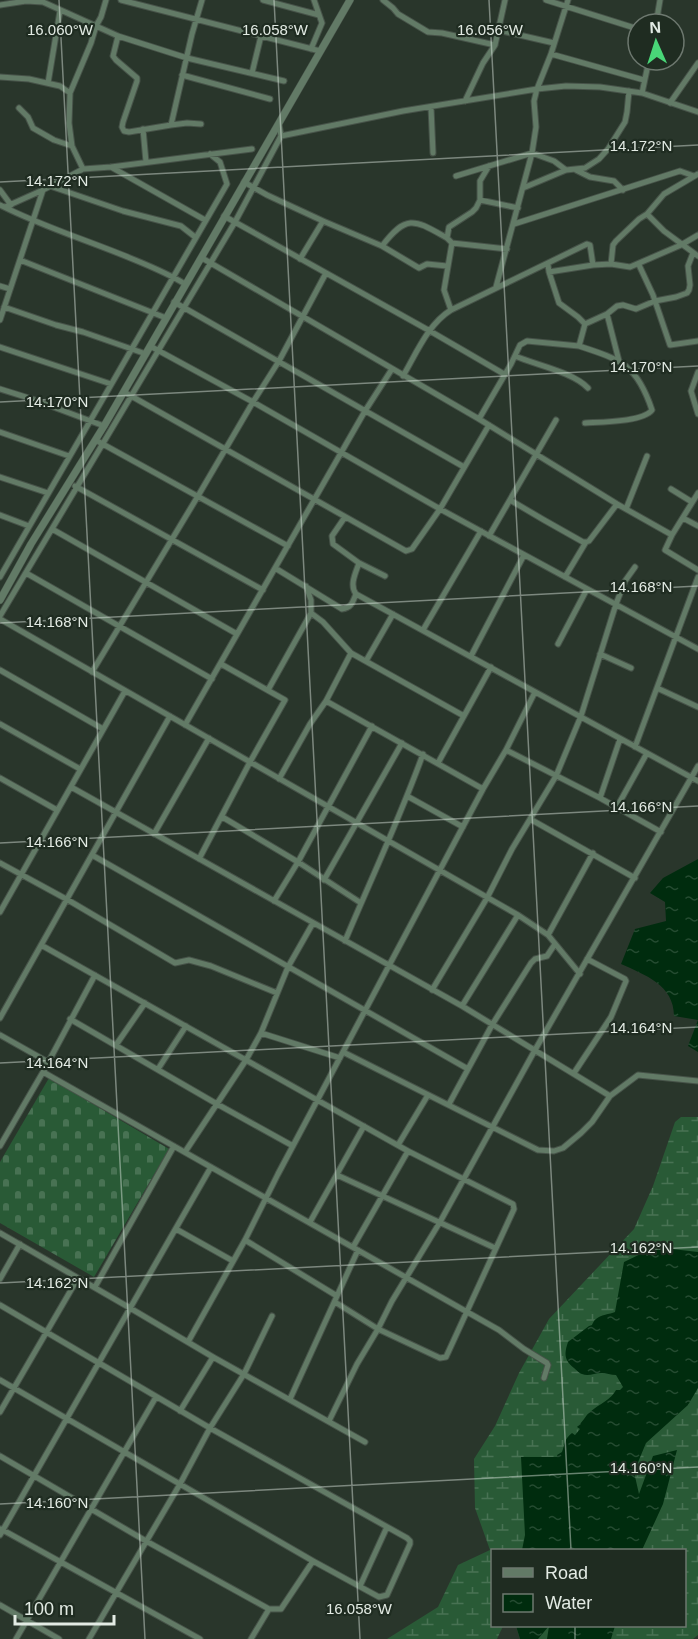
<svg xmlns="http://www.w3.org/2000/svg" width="698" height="1639" font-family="Arial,sans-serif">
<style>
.wetland{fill:url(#wetland-marsh)}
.cemetery{fill:url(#cemetery-stones)}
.water{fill:url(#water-ripples)}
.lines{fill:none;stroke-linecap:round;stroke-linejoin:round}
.minor-casing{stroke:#475349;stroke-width:7}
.tertiary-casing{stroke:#475349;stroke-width:8}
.minor{stroke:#627a66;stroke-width:5}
.tertiary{stroke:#627a66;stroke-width:7}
.ticks{fill:none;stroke:#e3ebe4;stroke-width:1.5;stroke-opacity:0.45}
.ticks-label{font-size:15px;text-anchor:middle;fill:#e3ebe4;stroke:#1f2c21;stroke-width:4.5;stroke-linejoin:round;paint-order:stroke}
</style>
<defs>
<pattern id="wetland-marsh" width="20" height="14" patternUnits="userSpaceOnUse" patternTransform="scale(1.5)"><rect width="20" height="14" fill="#295a36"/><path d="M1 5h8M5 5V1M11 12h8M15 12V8" fill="none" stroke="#487253"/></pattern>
<pattern id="cemetery-stones" width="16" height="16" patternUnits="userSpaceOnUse" patternTransform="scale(1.5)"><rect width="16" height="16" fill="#295a36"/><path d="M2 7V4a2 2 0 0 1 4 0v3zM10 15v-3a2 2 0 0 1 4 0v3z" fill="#487253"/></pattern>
<pattern id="water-ripples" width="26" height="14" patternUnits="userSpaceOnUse" patternTransform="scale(1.5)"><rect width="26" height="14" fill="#002c0e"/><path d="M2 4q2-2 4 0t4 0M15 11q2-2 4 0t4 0" fill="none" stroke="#254b31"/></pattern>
</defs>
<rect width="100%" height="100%" fill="#29362b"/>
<path class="wetland" d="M681,1117H698V1635L693,1639H520L516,1626H684V1550H492V1626H503L497,1639H387L438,1607L458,1565L490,1550L475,1508L474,1459L495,1426L519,1373L549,1319L634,1229L653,1186L675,1122Z"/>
<path class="cemetery" d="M49,1078L169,1149L94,1277L0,1223V1162Z"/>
<path class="water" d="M698,859V1052L688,1046L698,1020L674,1016C674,985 645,975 621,964L635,929L666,921L665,902L650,893L663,878Z
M655,1247L698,1252V1388L688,1405L646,1443L634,1472L639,1494L653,1456L677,1450L663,1504L642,1550H522L525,1535L521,1457H557V1455L562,1452C565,1444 564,1439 572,1433L575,1435L580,1429L577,1427C583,1422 585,1416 590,1412C599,1404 611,1400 616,1390H620L623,1387L616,1375C611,1375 606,1373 601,1373C595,1373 588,1377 582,1374C580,1374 575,1369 574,1368C564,1360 564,1354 568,1342L589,1326L592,1325C593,1323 594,1320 596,1319C600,1315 610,1314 615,1312L624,1262Z
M516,1626H615L611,1639H547L549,1626L538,1639H520Z"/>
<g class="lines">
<defs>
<path id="minor" d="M121,0L320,51
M263,0L319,15
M383,0L393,8L398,14L428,32L442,33L495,45L505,0
M546,0L638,29
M0,5L26,1L43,2L118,36L187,58L284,81
M656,24L660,0
M498,30L554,43
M118,36L113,56L116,60L137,78V81L123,122L122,127L124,131L129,132L171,125
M311,49L322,23L314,0
M551,54L644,80
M252,73L261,36
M182,75L270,99
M0,77L29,79L60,86L70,93L69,123L72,146L83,169L43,190L5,207
M48,83L60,11
M70,93L91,43L96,26L101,17L106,0
M642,93L649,60
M465,101L483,63L495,45
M670,103L698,63
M431,107L433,153
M19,108L28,117L33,128L54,140L72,146
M201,124L187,123L171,125L192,34L202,0
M279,124L281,136L403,111L537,89L566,86L600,87L642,93L698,112
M143,129L146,162
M489,166L480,181V200L518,208
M111,167L205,220
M83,169L111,167L252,149
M576,170L590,177L614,181L623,190
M698,174L664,194L647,214L664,231L698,256
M456,176L532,153L554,161L566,170
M244,182L267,195L323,221
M50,186L123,211L181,226L195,237
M523,188L566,170L585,168L599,159L608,149L625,122L627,112L629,91
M0,190L11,205
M0,205C43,227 90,241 135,260C152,267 169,274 185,284
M224,216L430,331L504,374
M514,224L680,171L694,176
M452,243L507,249
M382,246C407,213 415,220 447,238
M202,258L479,419L617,504L672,535
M300,259L323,221L382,246L419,268L427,264L447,266
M20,260L166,318
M611,264L613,245L616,241L639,219L647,214
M548,265L549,272L593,265L611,264L630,267L681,245L698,235
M639,265L653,295L670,345L698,341
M549,272L559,303L578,317L585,324
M0,286L10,289
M496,287L532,153L536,127L534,101L537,89L551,54L568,0
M174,302L464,467
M4,307L56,325L83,332L146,354
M451,310L444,290L452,243L447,238L449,227L472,212L476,208L480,200
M607,314L619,361
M0,320L43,190
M585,324L607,314L617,306L623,305L636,309L655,301L676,297L687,293L689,290L690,285L688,266L693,253
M150,346L253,402L440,509L698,649
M579,346C622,360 637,365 652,410C643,422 601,422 585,423
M0,347L111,384
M515,356C536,365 573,372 588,388
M698,372L691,391L698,414
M403,376C416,354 428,324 451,310L587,244L590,245L593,265
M0,389L32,399L104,426
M124,392L406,551L412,549L440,509L489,425
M479,419L511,364L520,345L527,341L579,346L585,324
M0,432L69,456
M99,442L288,546
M0,477L48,493
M75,486L263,590
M671,489L692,502
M698,493L672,535L665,550L698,570
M510,500L544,520L583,542H586
M626,509L647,456
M0,515L29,526
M345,517L332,536L333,544L359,563C356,572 349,585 356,594L698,781
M683,518L698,526
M52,529L237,634
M489,536L556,420
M359,563L385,576
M275,568L342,609C352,608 353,601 356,594
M26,573L212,679
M0,577L227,184L220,162L210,154
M565,577L586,542L589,541L617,504
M311,613L323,622L351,653L464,716
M0,616L235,222L281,136
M0,619L518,915L548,935L580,974
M423,630L481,531
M558,644L587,589
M600,654L631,668
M471,656L524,555
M366,661L393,614
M0,670L103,729
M92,672L198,496L253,402L279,361L326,273
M657,688L698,707
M268,690L311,613V600L306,586
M326,701L483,789
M0,724L80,769
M185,725L365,411L392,369
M635,747L698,577
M506,750L600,798L661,832
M438,763L491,667
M0,778L57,810
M279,779L310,724L326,701L351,653
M71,787L462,1006L610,1096
M407,796L463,827
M600,798L620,739
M617,807L647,753
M221,819L224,818L298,862L361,903
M530,819L635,878
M154,834L209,738
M92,855L468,1069
M199,859L250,762L285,700L221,664
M0,863L68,900L175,963L189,960L211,966L277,993
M324,880L402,743
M274,901L298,862L372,726
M0,912L125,691
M548,935L593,853
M345,941C371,879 400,818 423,754
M41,945L408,1151L513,1204L514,1209L446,1357L440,1358L378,1329L335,1302
M432,990L487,898L512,849L556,776L581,716L616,604L625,581L635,567
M462,1006L518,915
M0,1018L170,716
M70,1019L217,1104L293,1146
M261,1033L340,1058
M0,1035L48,1062
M116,1045L145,1003
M343,1052L538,1150L554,1151L563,1148L581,1133L592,1122L610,1096L638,1075L698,1081
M158,1069L186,1026
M43,1072L499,1330L524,1349L547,1363L548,1365L544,1378
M574,1073L611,1017L626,981L625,979L587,959
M449,1104L492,1025L531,963L535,959L547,956L555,944
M398,1145L428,1095
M0,1146L43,1072L95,975
M185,1152L246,1060L261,1033L288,967L313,923
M337,1175L495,1248
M310,1222L364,1126
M176,1229L233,1261
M0,1233L130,1308L213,1357L365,1442
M245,1240L337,1296
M353,1247L408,1151
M0,1279L20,1244
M95,1287L174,1146
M0,1305L210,1428L407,1538L410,1541V1544L387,1595L379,1597L313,1561L0,1380
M188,1342L245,1240L278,1174L483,789L506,750L535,692
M290,1399L358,1250
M180,1411L213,1357
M0,1412L78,1278
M329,1421L357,1364L378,1329L392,1301L440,1222L535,1050L698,766
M0,1456L146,1541L269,1609H281L313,1561
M1,1529L200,1639
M0,1535L211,1167
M360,1586L387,1527
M0,1605L59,1639
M16,1639L156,1397
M89,1639L180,1484L210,1428L244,1374L272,1316
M251,1639L269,1609"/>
<path id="tertiary" d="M0,600L31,544L104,426L350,0"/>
</defs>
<use href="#minor" class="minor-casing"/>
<use href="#tertiary" class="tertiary-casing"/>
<use href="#minor" class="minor"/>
<use href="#tertiary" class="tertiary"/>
</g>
<path class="ticks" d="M59,0L145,1639M274,0L360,1639M489,0L571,1550M0,182L698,145M0,402L698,366M0,623L698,586M0,843L698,806M0,1063L698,1027M0,1283L698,1247M0,1504L698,1467M575,1626V1639"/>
<g class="ticks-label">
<text x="60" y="35">16.060°W</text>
<text x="275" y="35">16.058°W</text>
<text x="490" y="35">16.056°W</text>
<text x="641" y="151">14.172°N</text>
<text x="57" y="186">14.172°N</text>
<text x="641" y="372">14.170°N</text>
<text x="57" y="407">14.170°N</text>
<text x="641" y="592">14.168°N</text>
<text x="57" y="627">14.168°N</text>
<text x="641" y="812">14.166°N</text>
<text x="57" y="847">14.166°N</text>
<text x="641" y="1033">14.164°N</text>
<text x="57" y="1068">14.164°N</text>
<text x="641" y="1253">14.162°N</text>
<text x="57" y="1288">14.162°N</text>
<text x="641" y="1473">14.160°N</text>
<text x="57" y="1508">14.160°N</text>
<text x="359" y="1614">16.058°W</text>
</g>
<rect x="491" y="1549" width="195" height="78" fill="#1f2c21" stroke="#6d786f" stroke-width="1.5"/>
<rect x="503" y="1568" width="30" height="9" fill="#627a66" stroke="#6d786f" stroke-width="1.5"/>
<text x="545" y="1579" font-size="18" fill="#e3ebe4">Road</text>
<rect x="503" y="1594" width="30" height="18" fill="url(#water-ripples)" stroke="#6d786f" stroke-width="1.5"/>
<text x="545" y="1609" font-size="18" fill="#e3ebe4">Water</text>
<g transform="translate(656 42) rotate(357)"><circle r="28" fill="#1f2c21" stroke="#6d786f" stroke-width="1.5"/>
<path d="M0-4.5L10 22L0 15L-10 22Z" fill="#49d778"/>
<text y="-9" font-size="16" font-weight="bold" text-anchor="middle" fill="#e3ebe4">N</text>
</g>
<path d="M15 1615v9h99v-9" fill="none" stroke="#e3ebe4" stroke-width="3"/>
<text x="24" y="1615" font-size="18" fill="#e3ebe4" stroke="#1f2c21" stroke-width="4.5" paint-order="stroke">100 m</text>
</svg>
